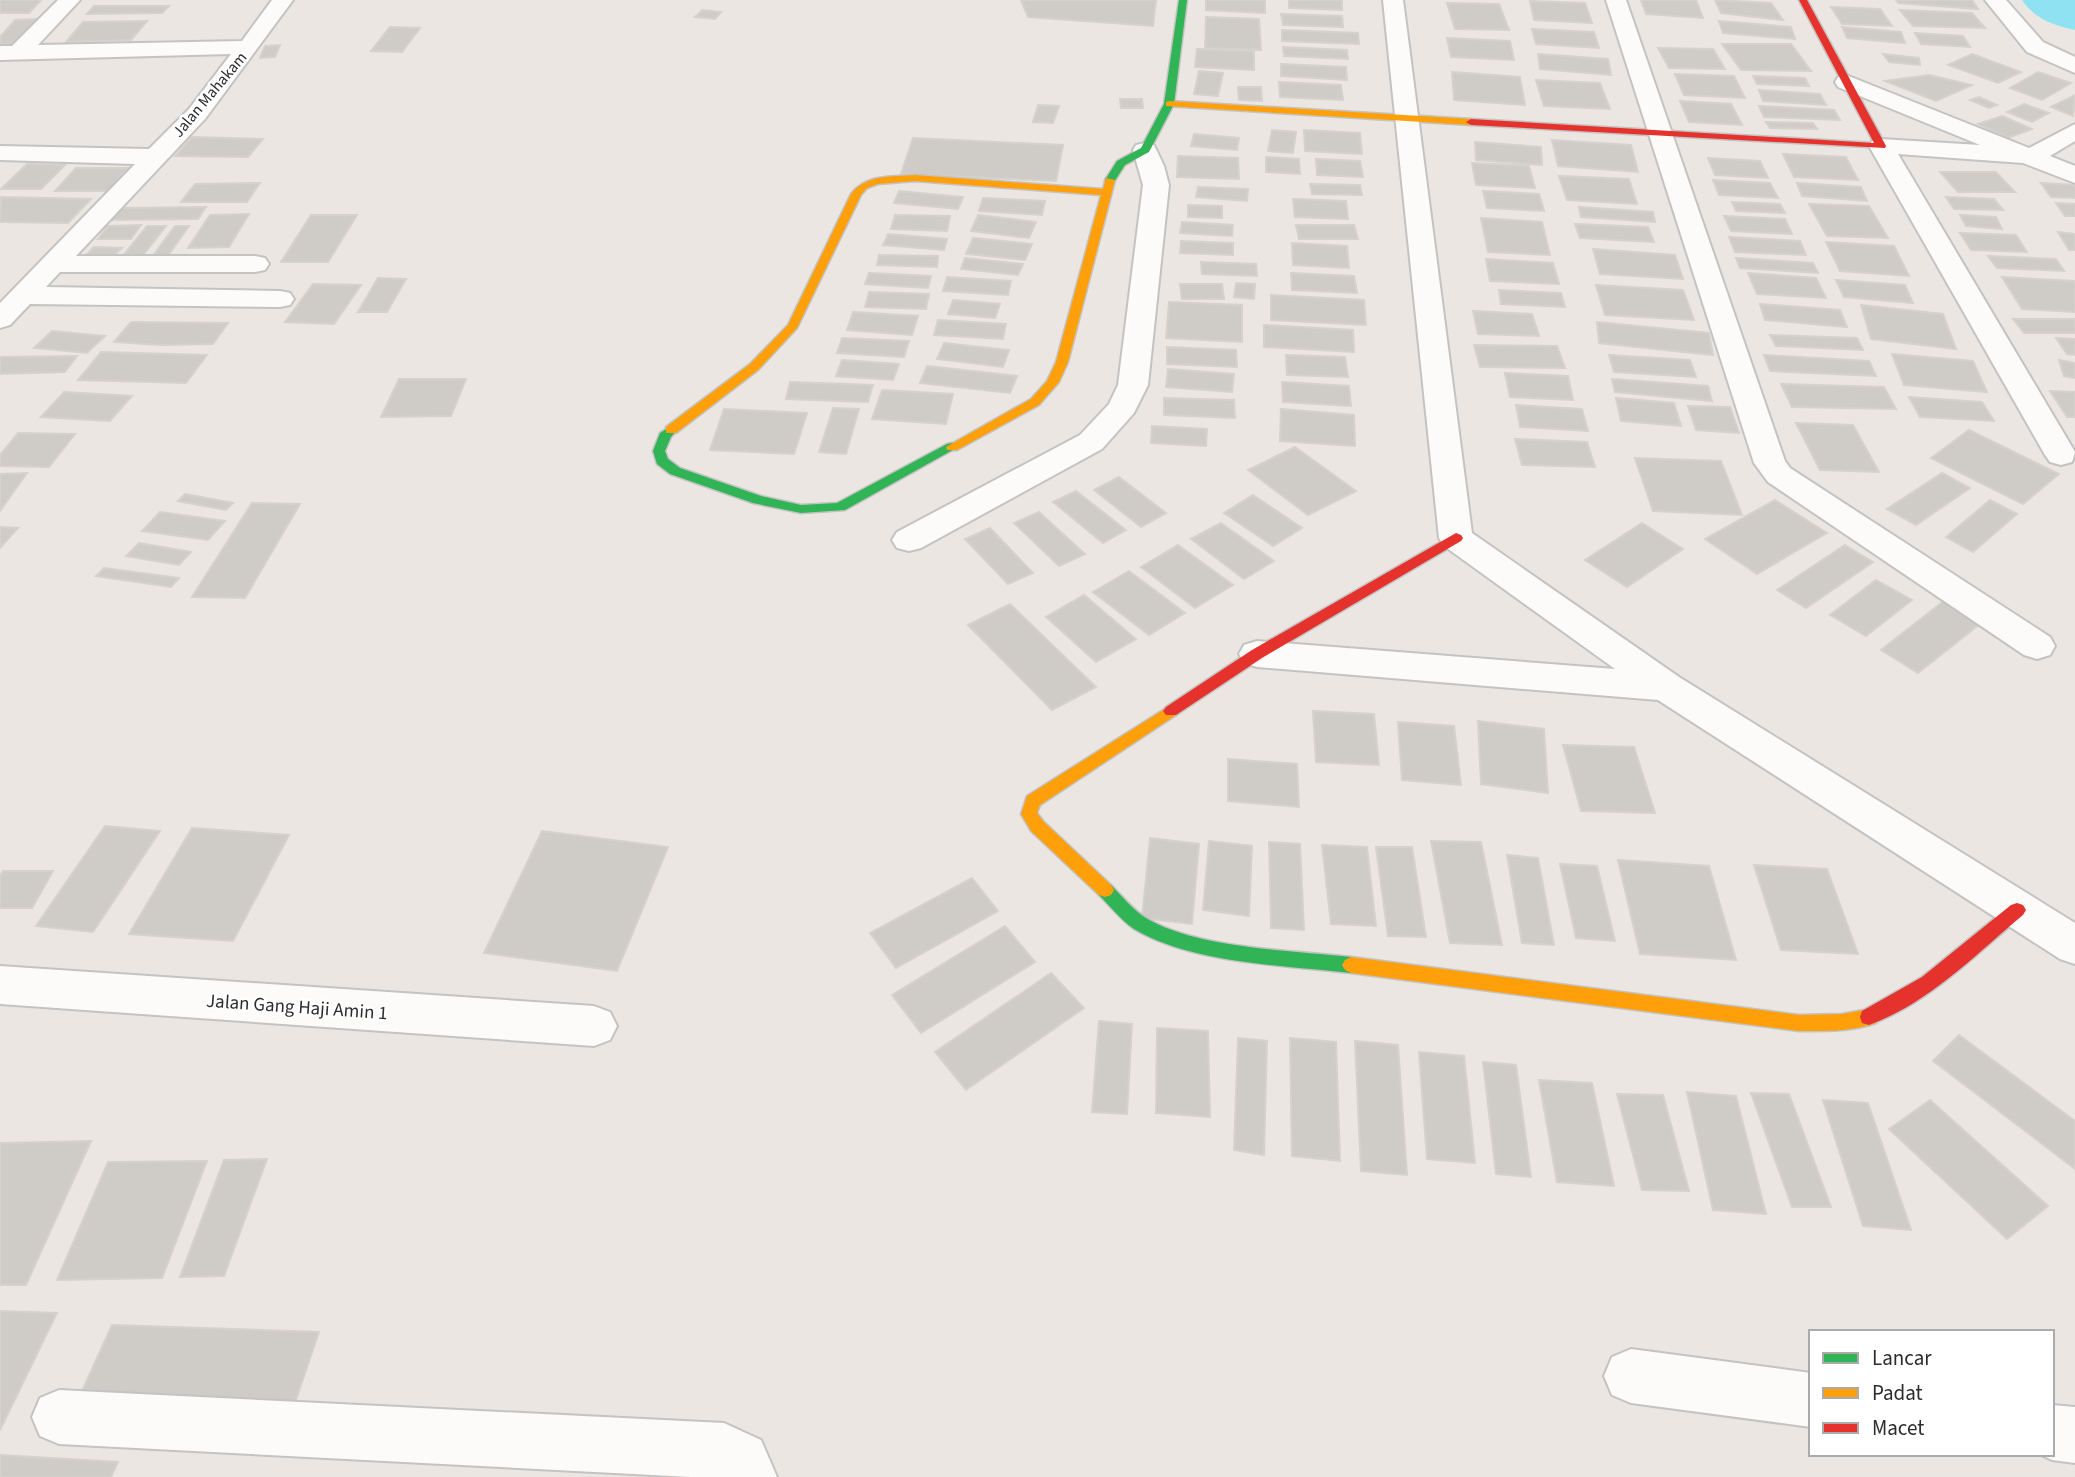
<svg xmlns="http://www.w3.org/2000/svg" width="2075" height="1477" font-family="'Source Sans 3',sans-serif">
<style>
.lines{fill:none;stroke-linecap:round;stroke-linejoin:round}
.river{fill:#8fe2f2;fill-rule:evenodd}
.building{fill:#cfccc8;stroke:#d5d1cd;stroke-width:2}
.street-casing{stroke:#c4c3c3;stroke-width:4}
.fast-casing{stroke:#c4c3c3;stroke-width:3}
.slow-casing{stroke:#c4c3c3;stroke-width:3}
.jam-casing{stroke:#c4c3c3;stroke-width:3}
.street{fill:#fcfbfa;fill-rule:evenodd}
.fast{fill:#30b455;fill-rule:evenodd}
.slow{fill:#ff9f0a;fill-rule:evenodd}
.jam{fill:#e5322d;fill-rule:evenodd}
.labels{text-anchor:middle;stroke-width:5;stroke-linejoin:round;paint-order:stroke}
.far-street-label{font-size:16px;fill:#2c2c2c;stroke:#fff}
.street-label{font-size:19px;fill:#2c2c2c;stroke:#fff}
</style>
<rect width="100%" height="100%" fill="#ebe6e1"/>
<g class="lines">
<path class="river" d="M2022,0H2075V30C2053,25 2035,19 2022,0Z"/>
</g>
<path class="building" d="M0,0H41L29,13H0Z
M1021,0H1156L1153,26L1028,17Z
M1206,0H1265V13L1206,10Z
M1289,0H1342V10L1289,8Z
M1641,0H1696L1703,18L1646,14Z
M1715,0L1771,3L1783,20L1721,13Z
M1896,0H1972L1978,9L1898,3Z
M1530,1L1585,3L1592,23L1534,20Z
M1447,3L1499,4L1509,30L1455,29Z
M94,6H169L162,13L87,14Z
M1831,7L1880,9L1892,26L1842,24Z
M702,10L721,12L715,19L695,17Z
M1900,10L1972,13L1985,28L1913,26Z
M1281,14L1342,16L1343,27L1283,25Z
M1206,17L1259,19L1261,50L1205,48Z
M36,19L17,43L0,44V37L15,20Z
M147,21L131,40L66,42L83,22Z
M1719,21L1791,27L1795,39L1723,33Z
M390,27L420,28L402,52L371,51Z
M1842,27L1901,32L1905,43L1847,38Z
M1532,29L1594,32L1599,48L1536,44Z
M1282,30L1358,33L1359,44L1282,41Z
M1915,33L1963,36L1970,47L1921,44Z
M1447,38L1510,41L1514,60L1451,57Z
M1722,44H1791L1811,71L1741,70Z
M280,45L275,57L260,58L265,46Z
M1283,47L1347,50L1348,59L1284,56Z
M1658,48L1713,49L1725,69L1669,68Z
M1197,49L1254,51V70L1195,67Z
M1538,54L1608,59L1611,75L1540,69Z
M1883,54L1919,58L1920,65L1889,62Z
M1972,54L2021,72L1998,83L1948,65Z
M1281,64L1346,67L1347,80L1281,76Z
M1199,71L1223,73L1218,96L1194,94Z
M1452,72L1520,77L1525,105L1454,100Z
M2038,72L2071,83L2042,100L2010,88Z
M1675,74L1734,76L1745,98L1684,95Z
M1929,75L1972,85L1936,101L1885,81Z
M1753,76L1805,78L1809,86L1757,84Z
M1536,80L1600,83L1610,109L1544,106Z
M1279,82L1341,85L1343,100L1280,97Z
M1238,87H1261L1262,101L1239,100Z
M1759,90L1820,94L1826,105L1763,101Z
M2075,95L2073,116L2051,107Z
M1979,97L1997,105L1989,108L1970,100Z
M1120,99H1142L1143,108H1121Z
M1680,101L1731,104L1742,125L1689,122Z
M2024,104L2049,113L2032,122L2007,112Z
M1038,105L1059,106L1053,123L1033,122Z
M1759,106L1834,110L1840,120L1764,117Z
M2002,116L2032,129L2008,138L1978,124Z
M1766,122L1813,123L1817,129L1770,128Z
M1272,130L1296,132L1293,153L1268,151Z
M1304,130L1360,133L1362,154L1305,151Z
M1194,134L1239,138L1237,150L1191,146Z
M192,137L263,139L248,157L175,156Z
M913,138L1063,145L1056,181L901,174Z
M1552,140L1631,145L1638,172L1558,166Z
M1475,142L1541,147L1542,165L1476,160Z
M1783,154L1846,157L1858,180L1794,177Z
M1178,156L1238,158L1239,179L1177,177Z
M1266,157L1299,159L1300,174L1266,172Z
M1708,158L1760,161L1768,178L1715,175Z
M1316,159L1360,161L1363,177L1317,175Z
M1472,163L1529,166L1535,188L1476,185Z
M27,164L65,165L41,189H1Z
M76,168H128L108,191H55Z
M1940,172H1996L2015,192H1958Z
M1559,176L1629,179L1637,204L1567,200Z
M1713,180L1770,183L1778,198L1719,195Z
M260,183L247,202H181L195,184Z
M1797,183L1861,187L1867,201L1802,196Z
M2041,183L2075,185V198L2051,197Z
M1310,184L1360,185L1362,195L1312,194Z
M1198,187L1248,189L1247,201L1196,197Z
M899,191L963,197L958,209L894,203Z
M1483,191L1539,194L1544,211L1487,208Z
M1,197L91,199L68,223L0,222Z
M1946,197L1994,199L2003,210L1954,209Z
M983,198L1045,201L1042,215L979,211Z
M1293,199L1346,201L1348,219L1295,217Z
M1732,202L1780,204L1785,213L1736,211Z
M2056,203L2075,204V216H2065Z
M1809,204L1869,206L1888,238L1827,236Z
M1188,205L1222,206V218L1188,217Z
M206,207L198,219L111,220L121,208Z
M1579,207L1653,212L1655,222L1581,217Z
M249,214L229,247L188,248L210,215Z
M311,215H357L328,262H281Z
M895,215L950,216L947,231L891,229Z
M978,215L1036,222L1029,238L971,231Z
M1960,215L1996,217L2002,229L1966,226Z
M1724,216L1785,219L1792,234L1731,231Z
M1481,218L1542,222L1550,255L1488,252Z
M1182,222L1233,225L1232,236L1180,233Z
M1575,224L1648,227L1654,242L1580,238Z
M141,225L131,239H98L108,226Z
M1296,225H1354L1358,239H1299Z
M147,226H166L141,258H121Z
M175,226H189L167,257H152Z
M2058,232L2075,234V250H2069Z
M1960,233L2016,235L2027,252L1971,250Z
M888,234L947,239L944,250L883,245Z
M1729,237L1800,241L1806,255L1735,252Z
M973,238L1032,244L1025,260L966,254Z
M1181,241L1233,243V255L1180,253Z
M1826,242L1894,246L1909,276L1840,271Z
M1292,243L1347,246L1349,268L1293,265Z
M94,247L122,248L108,262L80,261Z
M1593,249L1675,255L1683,279L1600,274Z
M879,255L938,256L937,267L877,265Z
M1988,256L2056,259L2064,271L1997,268Z
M965,258L1023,264L1018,275L961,269Z
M1736,258L1813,263L1818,273L1740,268Z
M1486,259L1553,263L1559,284L1490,281Z
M1201,262L1256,264L1257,276L1202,274Z
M869,273L931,276L928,288L865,284Z
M1291,273L1354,276L1357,293L1292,290Z
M1748,273L1816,278L1826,298L1757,294Z
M947,277L1011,281L1008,295L943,291Z
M2002,277L2075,281V312L2022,309Z
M378,278L406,279L387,312H358Z
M1836,280L1905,285L1913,303L1844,297Z
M1236,283L1255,284L1254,299L1234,297Z
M313,284L361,285L334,324L285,322Z
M1180,284H1222L1224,299H1182Z
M1596,285L1683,290L1694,320L1605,315Z
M1499,290L1561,293L1565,307L1501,304Z
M869,292L929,294L926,309L865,307Z
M1271,295L1364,300L1366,325L1271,320Z
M953,300L1000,304L995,318L948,314Z
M1169,302L1242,305V342L1166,338Z
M1760,304L1840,310L1847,327L1765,320Z
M1861,305L1943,314L1956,349L1871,339Z
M1473,311L1532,314L1539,336L1478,334Z
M853,312L918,316L912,335L847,330Z
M2013,319H2075V333H2024Z
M938,320L1006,324L1003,339L934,335Z
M131,322L228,323L213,344L161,345L114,342Z
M1597,322L1709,333L1713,355L1599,343Z
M1264,325L1353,330L1354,352L1264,347Z
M52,331L105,336L87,353L34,348Z
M1770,335L1857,338L1863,350L1776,346Z
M842,338L909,341L904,357L837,353Z
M2056,338L2075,339V355L2067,354Z
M944,343L1009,350L1003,367L937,359Z
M1474,345L1557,346L1565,368L1480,367Z
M1167,347L1236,350L1237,367L1167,364Z
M101,352L207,355L186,383L78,380Z
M1892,354L1973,361L1987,392L1904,385Z
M1286,355L1345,357L1348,377L1287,375Z
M1609,355L1690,360L1696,377L1614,372Z
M1764,355L1869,361L1876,376L1770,371Z
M77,356L65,372L0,374V357Z
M842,360L899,364L893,380L836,376Z
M2059,360L2075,363V378L2064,376Z
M927,366L1017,376L1010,393L920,383Z
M1168,369L1234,374L1232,392L1166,387Z
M1505,373L1568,376L1573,400L1510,397Z
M399,379H466L451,416L381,417Z
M1612,379L1708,386L1712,401L1615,392Z
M790,382L873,385L868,402L786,399Z
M1282,382L1349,386L1351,406L1283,402Z
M1781,384L1884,387L1896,409L1792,407Z
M882,390L953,394L946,424L872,419Z
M2050,391L2075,392V417H2067Z
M64,392L132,396L110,421L41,417Z
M1909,397L1982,402L1994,421L1920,417Z
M1164,398L1234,400L1235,418L1164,415Z
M1616,398L1674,403L1681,426L1621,421Z
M1516,405L1582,409L1588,431L1520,427Z
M1688,406L1730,407L1739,433L1696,430Z
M833,408L859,409L846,454L819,452Z
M724,409L807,413L794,454L710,450Z
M1281,409L1354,415L1355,446L1280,441Z
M1796,423L1853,425L1879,472L1820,470Z
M1152,426L1207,429L1206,446L1151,443Z
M1969,430L2059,474L2023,504L1931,458Z
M18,433L75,434L49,467L0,466V455Z
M1515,439L1587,442L1595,467L1522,465Z
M1295,447L1356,491L1308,515L1248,470Z
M1635,458L1721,461L1742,515L1653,511Z
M27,473L0,511V474Z
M1942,473L1970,488L1916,525L1887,509Z
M1119,477L1166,513L1141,527L1094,490Z
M1076,491L1126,530L1103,543L1053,502Z
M185,494L233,503L226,510L178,501Z
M1253,495L1302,528L1273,546L1224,513Z
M1775,500L1827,533L1757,574L1705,539Z
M1990,500L2017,514L1973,552L1946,537Z
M252,503L300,504L245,598L192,597Z
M160,512L225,521L208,540L142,531Z
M1039,512L1085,554L1059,566L1014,523Z
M1221,523L1274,561L1244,579L1191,539Z
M1642,523L1683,549L1627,587L1585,560Z
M0,527L18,528L0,548Z
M990,528L1033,573L1008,584L965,539Z
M139,543L191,552L179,565L126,556Z
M1178,545L1233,585L1195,608L1141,567Z
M1845,545L1873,562L1806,608L1777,590Z
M104,568L179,578L171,587L96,576Z
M1129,571L1185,613L1149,635L1093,592Z
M1876,580L1912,600L1866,636L1830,615Z
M1084,595L1136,639L1096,662L1046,617Z
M1949,597L1986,619L1918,673L1881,650Z
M1010,604L1096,687L1052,710L968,625Z
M1313,711L1374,714L1379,765L1316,762Z
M1478,721L1544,729L1548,793L1481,784Z
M1398,722L1454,726L1461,785L1402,780Z
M1563,745L1634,747L1655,813L1581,811Z
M1228,759L1297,764L1299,807L1228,801Z
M105,826L160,831L93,932L36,926Z
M192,828L289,835L233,941L129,934Z
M542,831L668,847L617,971L484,953Z
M1150,838L1199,844L1192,924L1142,918Z
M1209,841L1252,846L1249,916L1203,910Z
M1431,841L1481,842L1502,945L1450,943Z
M1269,842L1300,844L1304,930L1271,928Z
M1322,845L1367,847L1376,926L1331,924Z
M1376,847H1412L1426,937L1388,936Z
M1507,855L1538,858L1554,945L1522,943Z
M1618,860L1709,866L1736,960L1640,954Z
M1560,864L1597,866L1615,941L1576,938Z
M1754,865L1827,869L1858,954L1781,950Z
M3,871H53L32,908H0V876Z
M972,878L998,911L896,968L870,933Z
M1005,926L1035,962L921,1033L892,995Z
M1051,973L1084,1008L966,1090L935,1052Z
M1099,1021L1132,1024L1127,1114L1092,1112Z
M1157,1028L1208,1031L1210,1117L1156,1113Z
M1959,1035L2075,1121V1169L1933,1061Z
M1238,1038L1267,1041L1264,1155L1234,1150Z
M1290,1038L1336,1042L1340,1161L1292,1156Z
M1355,1041L1398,1045L1407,1175L1361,1171Z
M1419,1052L1464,1056L1475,1163L1427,1159Z
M1483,1062L1516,1065L1531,1177L1496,1174Z
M1539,1080L1592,1083L1614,1186L1557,1182Z
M1687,1092L1736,1096L1766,1214L1713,1210Z
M1751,1093L1789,1094L1831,1207H1792Z
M1617,1094L1663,1095L1689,1191L1642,1190Z
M1823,1100L1868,1103L1911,1230L1863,1226Z
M1930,1100L2048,1206L2007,1239L1889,1129Z
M91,1141L26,1285H0V1143Z
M267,1159L224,1276L180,1277L224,1160Z
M207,1161L162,1278L57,1280L108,1162Z
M0,1311L57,1313L0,1430Z
M112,1325L319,1332L289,1420L72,1413Z
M0,1455L118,1462L111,1477H0Z"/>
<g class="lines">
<defs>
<path id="street" d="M58,0H80L38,45L242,41L272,0H293L205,119L76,256H255L265,258L269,264L265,270L255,272H60L46,287L280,291L290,293L294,299L290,305L280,307L30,304L10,325L0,328V303L135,164L0,160V146L149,149L189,109L231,54L0,60V46H12Z
M1383,0H1403L1472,533L1679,677L2075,923V964L2060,959L1658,700L1257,667L1244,663L1239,654L1244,645L1257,641L1615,669L1444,546L1439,538Z
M1606,0H1626L1785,461L1790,468L2050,637L2055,646L2050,655L2037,659L2024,655L1768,482L1754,463Z
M1985,0H2006L2043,42L2075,57V73L2027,52Z
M1846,75L2029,148L2075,124V141L2050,156L2075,166V183L2023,163L1898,154L2075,452L2072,462L2061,465L2050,462L2045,455L1869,146L1872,141L1881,139L1980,145L1838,87L1835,82L1838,77Z
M1145,143L1154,145L1164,166L1169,185L1148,385L1134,413L1102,449L921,548L909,551L897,548L892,540L897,532L1080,435L1109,404L1118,385L1143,185L1133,150L1136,145Z
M0,966L594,1006L610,1012L617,1026L610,1040L594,1046L0,1004Z
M1631,1349L1811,1373V1427L1631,1403L1612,1395L1604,1376L1612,1357Z
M59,1390L724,1423L761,1440L777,1477H691L59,1444L40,1436L32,1417L40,1398Z
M2052,1405L2075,1407V1463L2052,1460L2039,1454H2052Z"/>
<path id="fast" d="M1179,0H1187L1174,104L1149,152L1125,165L1114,182H1106L1105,180L1117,161L1141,148L1164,104Z
M671,426L677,430L671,437L665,451L668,459L680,468L761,496L801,505L837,503L947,444L952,443L958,447L845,510L801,513L753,503L670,474L657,464L653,451L660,433Z
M1105,883L1111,885C1122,896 1133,910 1146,918C1198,949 1291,950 1351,957L1357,960L1360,965L1357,970L1351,973C1284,965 1193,964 1134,929C1121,920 1110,906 1099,895L1096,890L1099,885Z"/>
<path id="slow" d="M1169,101L1471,119L1476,122L1471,125L1166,106V102Z
M915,175L1103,189L1106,178L1115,180L1068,362L1059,382L1039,405L957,450H947L946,447L1031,399L1047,381L1056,362L1101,195L915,181L878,184L867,188L861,195L797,328L758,370L676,433H666V427L750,364L788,325L851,194C866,174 892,177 915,175Z
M1171,705L1179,711L1176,715L1040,805L1037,813L1043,821L1111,885L1114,890L1111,895L1105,897L1099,895L1031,831L1021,814L1027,796Z
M1351,957L1799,1015L1842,1014L1869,1009L1876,1011L1878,1017L1876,1023C1851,1032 1825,1031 1799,1031L1351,973L1345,970L1342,965L1345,960Z"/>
<path id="jam" d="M1799,0H1807L1886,146L1885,148L1471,125L1466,122L1471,119L1874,143Z
M1456,533L1461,535L1463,538L1461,541L1262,658L1176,715H1166L1163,711L1166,707L1252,650Z
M2017,903L2023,905L2026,910L2023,915C1975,955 1929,1003 1869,1025L1862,1023L1860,1017L1862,1011L1922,977L2011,905Z"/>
</defs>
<use href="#street" class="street-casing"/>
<use href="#fast" class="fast-casing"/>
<use href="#slow" class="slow-casing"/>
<use href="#jam" class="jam-casing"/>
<use href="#street" class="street"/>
<use href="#fast" class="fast"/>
<use href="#slow" class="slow"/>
<use href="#jam" class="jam"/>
</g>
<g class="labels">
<g class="far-street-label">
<text transform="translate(209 94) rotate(-50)" y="6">Jalan Mahakam</text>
</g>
<g class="street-label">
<text transform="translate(297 1006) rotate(4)" y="7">Jalan Gang Haji Amin 1</text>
</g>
</g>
<rect x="1809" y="1330" width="245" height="126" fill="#ffffff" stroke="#ababab" stroke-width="2"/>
<rect x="1823" y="1353" width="35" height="10" fill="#30b455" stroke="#ababab" stroke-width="2"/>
<text x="1872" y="1365" font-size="21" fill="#2c2c2c">Lancar</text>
<rect x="1823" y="1388" width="35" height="10" fill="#ff9f0a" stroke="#ababab" stroke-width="2"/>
<text x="1872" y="1400" font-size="21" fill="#2c2c2c">Padat</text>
<rect x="1823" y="1423" width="35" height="10" fill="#e5322d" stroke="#ababab" stroke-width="2"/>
<text x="1872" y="1435" font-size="21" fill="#2c2c2c">Macet</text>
</svg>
